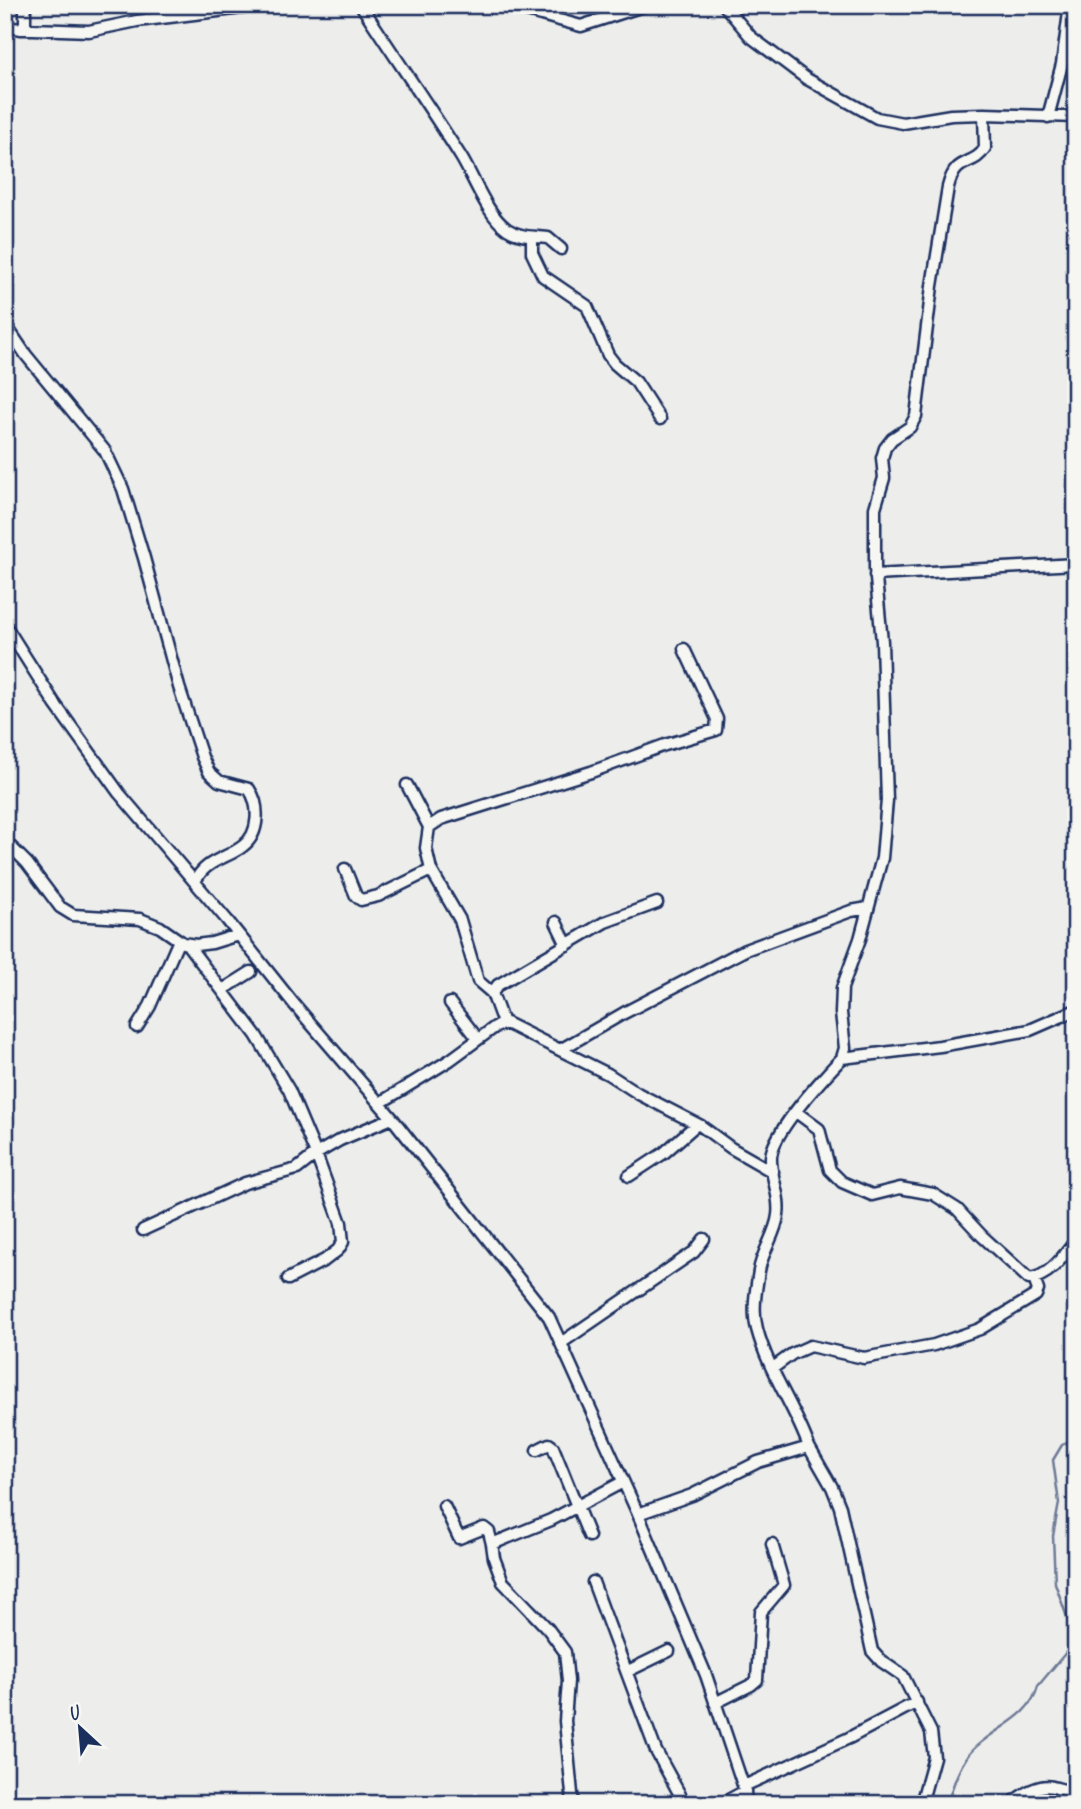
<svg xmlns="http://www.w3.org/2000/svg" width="1081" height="1809" font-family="Caveat,sans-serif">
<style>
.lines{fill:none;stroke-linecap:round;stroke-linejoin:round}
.stream{stroke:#6e7a96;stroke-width:2.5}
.minor-casing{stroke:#1b2f5e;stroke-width:15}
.minor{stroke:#f6f6f2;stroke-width:10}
</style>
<rect width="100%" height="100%" fill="#edeeec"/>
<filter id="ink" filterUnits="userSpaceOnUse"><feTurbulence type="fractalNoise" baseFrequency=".0143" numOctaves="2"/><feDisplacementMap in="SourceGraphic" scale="14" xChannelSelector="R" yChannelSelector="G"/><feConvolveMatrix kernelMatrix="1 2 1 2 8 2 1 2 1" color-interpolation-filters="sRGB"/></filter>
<g filter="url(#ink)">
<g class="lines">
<path class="stream" d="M947,1804C953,1786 958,1769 969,1754C989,1729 1030,1720 1038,1686L1068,1650L1074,1637L1055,1583L1053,1536L1059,1503L1053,1460L1062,1445L1076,1438"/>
<defs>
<path id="minor" d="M361,5C394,56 429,106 461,157C474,178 487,215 507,229C521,238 533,236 548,238L561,249
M505,5L581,26L646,5
M724,5L751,37L807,79L877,118L903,123L951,115L984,114
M5,28L89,31L137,21L267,5
M20,29L25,24V5
M1048,117L1062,64L1070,5
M532,238V253L543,276L587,306L608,355L615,364L636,382L660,419
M5,324L26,355L105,451L123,489L144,558L179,687L202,757L209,772L219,781L249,789C260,805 260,833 243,846C227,859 204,860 195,882
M875,575L1076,564
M5,625L55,704L119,793L227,920L294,1004L392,1118L549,1317L638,1514L706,1675L745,1791L746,1804
M407,785L429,827
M5,841L27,863L60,907L73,915L140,919L160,927L183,943L196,945L212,943L238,935
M345,869L356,896L361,900L378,896L431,870
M556,922L567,945
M187,944L256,1035L289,1090L316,1154L341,1223L343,1242L338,1250L325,1260L288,1279
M224,989L251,972
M492,993L478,981L460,920L431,870L426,848L429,827L441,819L591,772L665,745L716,730L717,719L684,649
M450,1003L478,1039
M503,1023L492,993L498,985L605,922L657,903
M137,1027L150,1006L179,940
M560,1050L624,1013L745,950L851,911L868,908
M842,1058L940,1046L1030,1030L1076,1010
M380,1103L450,1060L495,1027L506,1023L608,1074L639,1094L701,1126L731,1148L773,1172
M796,1112L819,1129L830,1170L842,1182L872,1195L900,1188L933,1194L957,1209L982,1236L1029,1279C1050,1277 1064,1255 1076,1240
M629,1176L664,1153L697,1124
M143,1230L245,1183L297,1169L316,1154L340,1140L392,1118
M561,1343L694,1252L704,1239
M773,1368L792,1354L810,1346L864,1358L934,1345L980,1329L1036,1295L1038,1290L1034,1279
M809,1447L832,1487L840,1507L872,1651L881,1661L903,1676L931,1732L934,1757L921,1804
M537,1450L549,1444L553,1447L589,1536
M444,1506L459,1538L484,1528L489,1532L492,1544L551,1520L623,1482
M638,1514L692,1495L758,1462L809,1447C795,1407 768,1371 757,1329C752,1311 756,1289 759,1271C762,1251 776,1234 778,1215C781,1195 770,1177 771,1157C773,1131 823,1078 842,1058L845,1048L841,1013L842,988L860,939L882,858L887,800L882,642L875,568V508L884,478L882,458L885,448L892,439L910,427L916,416L932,286L948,187C956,155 973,168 985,148L984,114L1076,117
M492,1544L494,1558L503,1582L548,1629L565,1652L568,1681L565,1721L573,1804
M593,1582L656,1751L685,1804
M628,1671L669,1651
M715,1703L751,1685L757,1680L761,1612L784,1585L772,1544
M744,1786L849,1738L917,1702
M1070,1792L1073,1804
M721,1804L745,1791
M1011,1804C1021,1795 1039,1783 1053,1787C1061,1789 1067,1792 1076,1790"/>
</defs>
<use href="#minor" class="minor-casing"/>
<use href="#minor" class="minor"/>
</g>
</g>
<rect width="1081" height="1809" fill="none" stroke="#f6f6f2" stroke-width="28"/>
<rect x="14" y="14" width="1053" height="1781" fill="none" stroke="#1b2f5e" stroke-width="2.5" filter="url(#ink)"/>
<g transform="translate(80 1728) rotate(334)" stroke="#f6f6f2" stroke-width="5" paint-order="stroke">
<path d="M0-5L12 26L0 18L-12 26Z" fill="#1b2f5e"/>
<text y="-10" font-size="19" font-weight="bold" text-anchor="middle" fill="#1b2f5e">U</text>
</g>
</svg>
